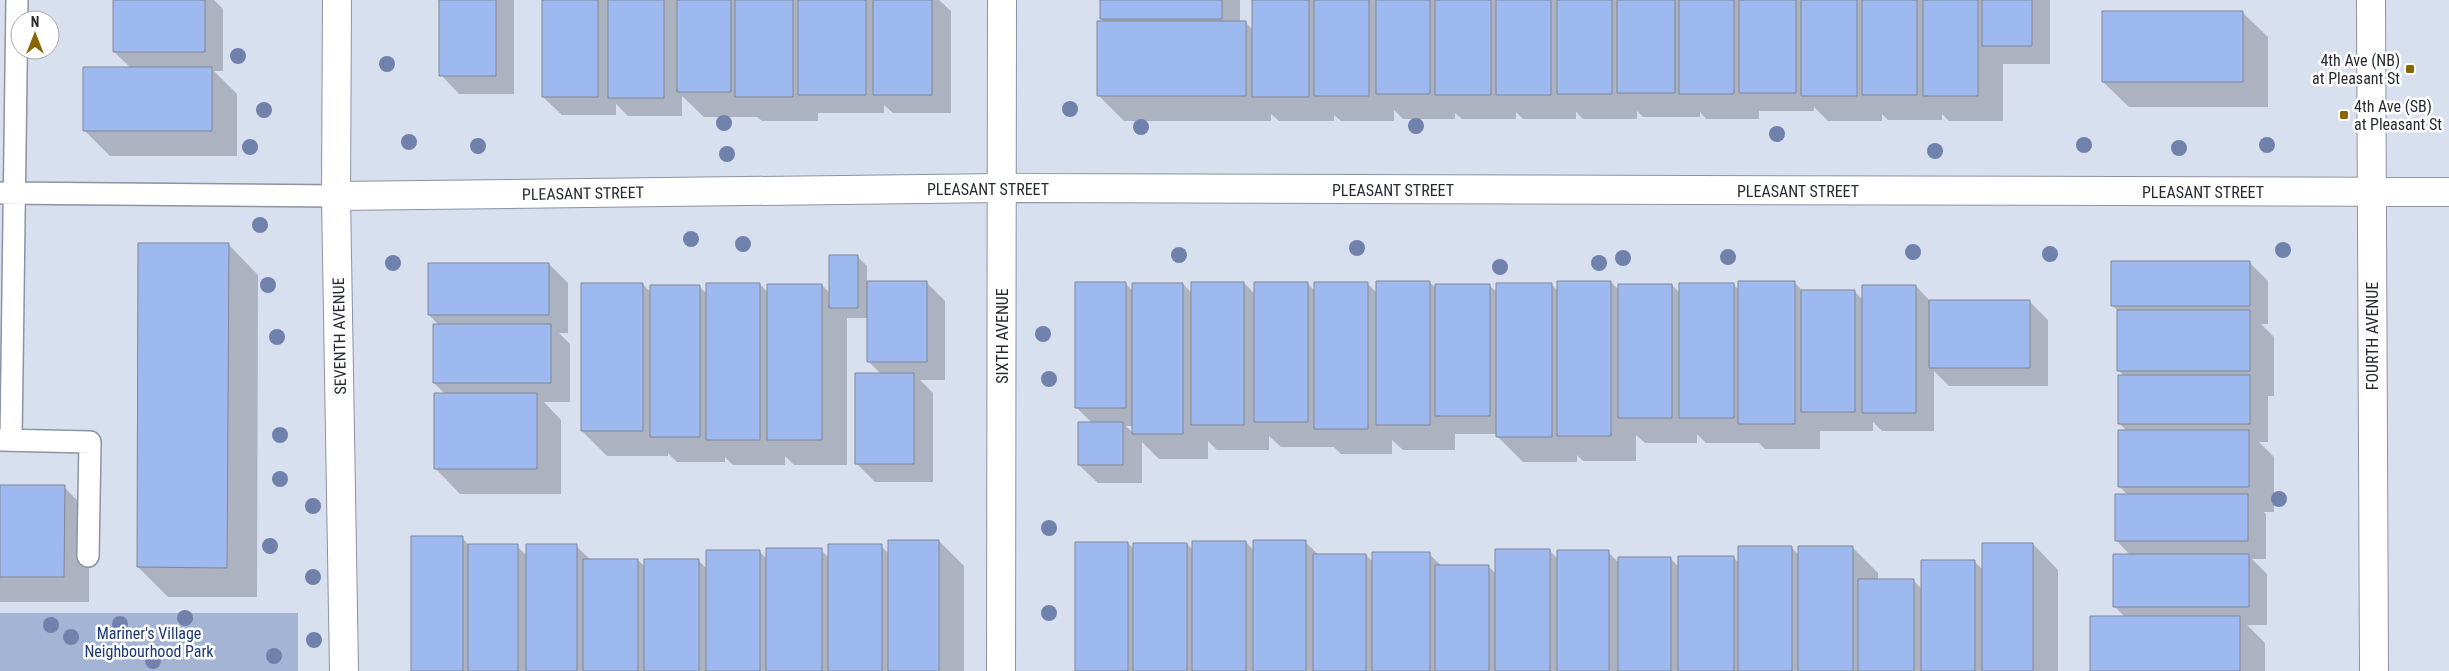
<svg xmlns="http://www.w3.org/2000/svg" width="2449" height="671" font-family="'Roboto Condensed',sans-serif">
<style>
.green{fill:#a3b4d5}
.shadow{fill:#0003;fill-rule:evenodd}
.building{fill:#9eb9ef;stroke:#808795}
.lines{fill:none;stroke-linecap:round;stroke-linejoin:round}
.lane-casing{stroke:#8c93a1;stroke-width:24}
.street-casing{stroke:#8c93a1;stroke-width:30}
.secondary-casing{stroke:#8c93a1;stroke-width:30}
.lane{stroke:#fff;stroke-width:21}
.street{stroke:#fff;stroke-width:28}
.secondary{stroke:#fff;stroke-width:28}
.tree{fill:#7082ac}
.poi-dot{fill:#896604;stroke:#fff;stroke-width:2}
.labels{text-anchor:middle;stroke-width:5;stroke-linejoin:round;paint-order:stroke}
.poi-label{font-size:16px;fill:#272a30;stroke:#fff;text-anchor:end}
.street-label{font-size:16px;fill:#272a30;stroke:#fff}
.park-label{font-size:16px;fill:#1b3675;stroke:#fff}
</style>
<rect width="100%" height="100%" fill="#d8dfef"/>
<path class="green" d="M0,613H298V671H0Z"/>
<path class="shadow" d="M114,0H214L223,9V71H214L237,94V156H110L85,131L131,68L114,52Z
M441,0H514V94H459L441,75Z
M543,0H939L951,11V113H893L884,105V113H818V121H762L757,117H704L682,96V116H628L616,104V115H562L543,97Z
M1101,0H1240V23H1246L1253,30V0H2050V64H2003V121H1949L1942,114V120H1888L1882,114V121H1828L1814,107V111H1759V119H1706L1700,112V117H1643L1637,111V119H1583L1576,112V119H1523L1516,112V119H1462L1455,113V119H1403L1394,110V121H1341L1334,115V121H1279L1271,114V121H1124L1098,95L1105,23L1101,19Z
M2242,12L2268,37V107H2129L2103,82Z
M229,245L258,275L257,597H168L138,567Z
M857,256L867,266V282H926L945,301V380H920L933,393V482H875L856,463L881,374L868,361V318H847V465H794L785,456V465H733L725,457V462H677L668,453V456H607L582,431L642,284L652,293L699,286L708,295L760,284L768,293L822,285L830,293Z
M2249,262L2268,281V324H2261L2274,337V396H2268V442H2259L2274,457V512H2264L2266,514V559H2252L2267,574V625H2247L2265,643V671H2092L2125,617L2114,606L2131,556L2116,540L2128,495L2119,486L2128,432L2119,423L2124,376L2118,370V311L2112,305Z
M549,264L568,283V333H559L570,344V402H544L561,420V494H460L435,468L445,394L434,383L440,326L429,315Z
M1429,282L1437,289L1489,285L1498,293L1551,284L1558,291L1611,282L1619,290L1672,285L1681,294L1733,284L1740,291L1794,282L1803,291H1854L1863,300L1916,286L1930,301H2029L2048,320V386H1949L1934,371V431H1882L1873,422V431H1820V449H1765L1759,443H1706L1697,434V443H1645L1636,435V461H1583L1577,455V462H1523L1498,437V434H1455V450H1403L1392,440V454H1341L1334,447H1281L1269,436V450H1217L1208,441V459H1159L1142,442V483H1098L1079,465L1092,423L1077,408L1125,283L1133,291L1183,284L1192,293L1244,283L1255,294L1307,283L1315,291L1367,283L1377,293ZM1126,426H1133V433Z
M0,486L64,487L89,512V602H0Z
M462,538L470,546H517L527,556L576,546L591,560H638L646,568L698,560L707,569L759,551L767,559L821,550L829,558L881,546L889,554L939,541L964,566V671H412Z
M1246,542L1254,551L1305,542L1319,555H1366L1374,563L1429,554L1442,566H1488L1496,574L1549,550L1558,559L1608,552L1619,563L1670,558L1679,567L1733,557L1740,564L1791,547L1799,555L1853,548L1878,573V580H1913L1922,589L1975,562L1983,570L2033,544L2058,570V671H1077L1128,543L1134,549L1187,544L1193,550Z"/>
<path class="building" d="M113,0H205V52H113Z
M439,0H496V76H439Z
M542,0H598V97H542Z
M608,0H664V98H608Z
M677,0H731V92H677Z
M735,0H793V97H735Z
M798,0H866V95H798Z
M873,0H932V95H873Z
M1100,0H1222V19H1100Z
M1252,0H1309V97H1252Z
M1314,0H1369V96H1314Z
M1376,0H1430V94H1376Z
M1435,0H1491V95H1435Z
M1496,0H1551V95H1496Z
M1557,0H1612V94H1557Z
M1617,0H1675V93H1617Z
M1679,0H1734V94H1679Z
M1739,0H1796V93H1739Z
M1801,0H1857V96H1801Z
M1862,0H1917V95H1862Z
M1923,0H1978V96H1923Z
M1982,0H2032V46H1982Z
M2102,11H2243V82H2102Z
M1097,21H1246V96H1097Z
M83,67H212V131H83Z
M138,243H229L227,568L137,567Z
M829,255H858V308H829Z
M2111,261H2250V306H2111Z
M428,263H549V315H428Z
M867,281H927V362H867Z
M1376,281H1430V425H1376Z
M1557,281H1611V436H1557Z
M1738,281H1795V424H1738Z
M1075,282H1126V408H1075Z
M1191,282H1244V425H1191Z
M1254,282H1308V422H1254Z
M1314,282H1368V429H1314Z
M581,283H643V431H581Z
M706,283H760V440H706Z
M1132,283H1183V434H1132Z
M1496,283H1552V437H1496Z
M1679,283H1734V418H1679Z
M767,284H822V440H767Z
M1435,284H1490V416H1435Z
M1618,284H1672V418H1618Z
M650,285H700V437H650Z
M1862,285H1916V413H1862Z
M1801,290H1855V412H1801Z
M1929,300H2030V368H1929Z
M2117,310H2250V371H2117Z
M433,324H551V383H433Z
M855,373H914V464H855Z
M2118,375H2250V424H2118Z
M434,393H537V469H434Z
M1078,422H1123V465H1078Z
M2118,430H2249V487H2118Z
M0,485H65L64,577H0Z
M2115,494H2248V541H2115Z
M411,536H463V671H411Z
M888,540H939V671H888Z
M1253,540H1306V671H1253Z
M1192,541H1246V671H1192Z
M1075,542H1128V671H1075Z
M1133,543H1187V671H1133Z
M1982,543H2033V671H1982Z
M468,544H518V671H468Z
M526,544H577V671H526Z
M828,544H882V671H828Z
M1738,546H1792V671H1738Z
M1798,546H1853V671H1798Z
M766,548H822V671H766Z
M1495,549H1550V671H1495Z
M706,550H760V671H706Z
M1557,550H1609V671H1557Z
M1372,552H1430V671H1372Z
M1313,554H1366V671H1313Z
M2113,554H2249V607H2113Z
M1678,556H1734V671H1678Z
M1618,557H1671V671H1618Z
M583,559H638V671H583Z
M644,559H699V671H644Z
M1921,560H1975V671H1921Z
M1435,565H1489V671H1435Z
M1858,579H1914V671H1858Z
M2090,616H2240V671H2090Z"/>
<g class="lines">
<defs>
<path id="lane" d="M2,193L336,196
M0,440L90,442L88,556
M11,440L17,0"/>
<path id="street" d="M2371,0L2374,671
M336,196L1003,188L2449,192
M1001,671L1002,0"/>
<path id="secondary" d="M337,0L336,196L344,671"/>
</defs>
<use href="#lane" class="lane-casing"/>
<use href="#street" class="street-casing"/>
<use href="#secondary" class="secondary-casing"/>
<use href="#lane" class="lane"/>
<use href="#street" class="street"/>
<use href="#secondary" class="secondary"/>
</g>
<g class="tree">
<circle cx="238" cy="56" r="8"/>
<circle cx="387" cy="64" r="8"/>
<circle cx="1070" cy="109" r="8"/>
<circle cx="264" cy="110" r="8"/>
<circle cx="724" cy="123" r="8"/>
<circle cx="1416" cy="126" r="8"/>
<circle cx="1141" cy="127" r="8"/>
<circle cx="1777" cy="134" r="8"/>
<circle cx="409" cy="142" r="8"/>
<circle cx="2084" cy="145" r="8"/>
<circle cx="2267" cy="145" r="8"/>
<circle cx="478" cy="146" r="8"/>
<circle cx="250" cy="147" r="8"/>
<circle cx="2179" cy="148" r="8"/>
<circle cx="1935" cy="151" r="8"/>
<circle cx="727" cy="154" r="8"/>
<circle cx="260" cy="225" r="8"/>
<circle cx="691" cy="239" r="8"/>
<circle cx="743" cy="244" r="8"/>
<circle cx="1357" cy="248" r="8"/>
<circle cx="2283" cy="250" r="8"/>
<circle cx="1913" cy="252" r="8"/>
<circle cx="2050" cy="254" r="8"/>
<circle cx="1179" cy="255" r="8"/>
<circle cx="1728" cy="257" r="8"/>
<circle cx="1623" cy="258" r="8"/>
<circle cx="393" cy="263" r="8"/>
<circle cx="1599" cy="263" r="8"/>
<circle cx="1500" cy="267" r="8"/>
<circle cx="268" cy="285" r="8"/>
<circle cx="1043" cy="334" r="8"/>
<circle cx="277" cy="337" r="8"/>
<circle cx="1049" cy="379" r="8"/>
<circle cx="280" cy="435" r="8"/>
<circle cx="280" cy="479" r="8"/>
<circle cx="2279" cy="499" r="8"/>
<circle cx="313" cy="506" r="8"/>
<circle cx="1049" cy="528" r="8"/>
<circle cx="270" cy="546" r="8"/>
<circle cx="313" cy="577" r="8"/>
<circle cx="1049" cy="613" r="8"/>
<circle cx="185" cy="618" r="8"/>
<circle cx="120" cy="624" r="8"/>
<circle cx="51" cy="625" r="8"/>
<circle cx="71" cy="637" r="8"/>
<circle cx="314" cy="640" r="8"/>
<circle cx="274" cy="656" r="8"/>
<circle cx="153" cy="661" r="8"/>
</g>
<g class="poi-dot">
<rect x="2405" y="64" width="10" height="10" rx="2.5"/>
<rect x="2339" y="110" width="10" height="10" rx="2.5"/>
</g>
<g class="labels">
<g class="poi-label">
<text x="2400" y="66">4th Ave (NB)<tspan x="2400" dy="18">at Pleasant St</tspan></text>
<text x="2354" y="112" text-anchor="start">4th Ave (SB)<tspan x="2354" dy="18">at Pleasant St</tspan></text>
</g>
<g class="street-label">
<text x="988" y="195">PLEASANT STREET</text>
<text x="1393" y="196">PLEASANT STREET</text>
<text x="1798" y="197">PLEASANT STREET</text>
<text x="2203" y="198">PLEASANT STREET</text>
<text transform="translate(583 193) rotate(-1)" y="6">PLEASANT STREET</text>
<text transform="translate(339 336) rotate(-91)" y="6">SEVENTH AVENUE</text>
<text transform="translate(1002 336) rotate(-90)" y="6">SIXTH AVENUE</text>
<text transform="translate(2372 336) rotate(-90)" y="6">FOURTH AVENUE</text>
</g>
<g class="park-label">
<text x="149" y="639">Mariner's Village<tspan x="149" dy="18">Neighbourhood Park</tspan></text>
</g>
</g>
<g transform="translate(35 35)"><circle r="24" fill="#ffffff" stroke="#a9aaac"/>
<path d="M0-4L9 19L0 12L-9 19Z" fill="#896604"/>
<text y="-8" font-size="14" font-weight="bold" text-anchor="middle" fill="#272a30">N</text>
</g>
</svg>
